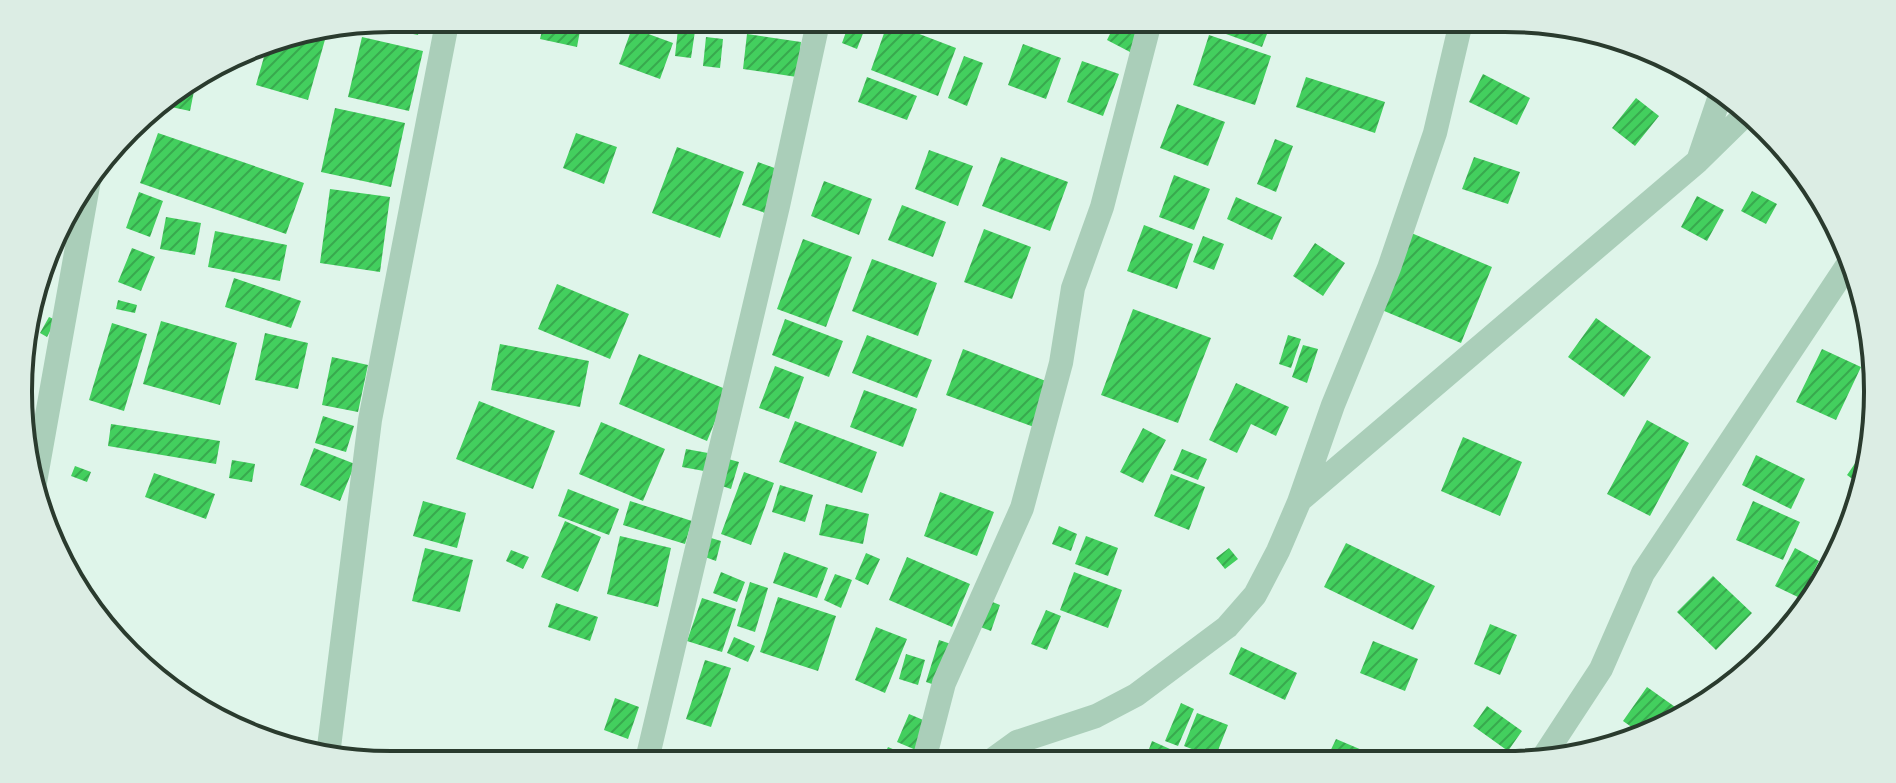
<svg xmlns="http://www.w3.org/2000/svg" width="1896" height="783" font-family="Quicksand,sans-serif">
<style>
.building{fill:url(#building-hatch)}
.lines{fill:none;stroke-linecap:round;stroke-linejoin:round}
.minor{stroke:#aaceb9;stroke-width:24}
.rim{fill:none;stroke:#2a3b2e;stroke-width:4}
</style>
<defs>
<pattern id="building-hatch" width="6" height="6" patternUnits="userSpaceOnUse" patternTransform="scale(2)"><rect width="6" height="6" fill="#43cf5e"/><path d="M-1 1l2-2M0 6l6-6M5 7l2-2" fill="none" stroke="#38a94e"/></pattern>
</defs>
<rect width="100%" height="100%" fill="#dff5ea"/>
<path class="building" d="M390,18H422L418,35L388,29Z
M481,18H520L517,30L481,21Z
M545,18H571L582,20L577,47L540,39Z
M694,18H735L730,32Z
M773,18H814L812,27Z
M851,18L867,23L857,49L842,43Z
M931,18H972L967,32Z
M1118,18H1141L1130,52L1107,40Z
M1219,18H1273L1262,47L1215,30Z
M1337,18H1360L1357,26Z
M888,22L956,48L938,96L871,70Z
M632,28L673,43L660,79L619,64Z
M678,29L695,31L691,58L675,56Z
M310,32L326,36L308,100L256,85L269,39Z
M747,34L801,42L797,77L743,69Z
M1209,35L1271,56L1255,105L1193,85Z
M362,37L423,51L409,111L348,97Z
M706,37L723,39L720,68L703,66Z
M1023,44L1061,58L1046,99L1008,85Z
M964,56L983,63L967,106L948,98Z
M1082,61L1119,74L1103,116L1067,102Z
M1483,74L1530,98L1517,125L1469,102Z
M867,77L917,96L907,120L858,102Z
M1306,77L1385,102L1375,133L1296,107Z
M196,81L190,111L157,104Z
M1636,98L1659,116L1635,146L1612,128Z
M1177,104L1225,122L1208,166L1160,148Z
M335,108L405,123L391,187L321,172Z
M158,133L304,183L286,234L140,183Z
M576,133L617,147L604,184L563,168Z
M1275,139L1293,146L1276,192L1257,184Z
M677,147L744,172L720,238L652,213Z
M929,150L973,166L958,206L915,189Z
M1001,157L1068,182L1050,231L982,206Z
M1474,157L1520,172L1508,204L1462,189Z
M758,162L783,171L768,214L742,205Z
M1174,175L1210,189L1194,230L1159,217Z
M824,181L872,199L859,235L811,216Z
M330,189L390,197L380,272L320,263Z
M1752,191L1777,204L1766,224L1741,211Z
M139,192L163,201L150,237L126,228Z
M1697,196L1724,210L1707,241L1681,227Z
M1236,197L1282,217L1272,240L1227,219Z
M902,205L946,222L933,257L888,240Z
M166,217L201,223L195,255L160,249Z
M1144,225L1193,244L1177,289L1127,271Z
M984,229L1031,247L1012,299L964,282Z
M215,231L287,245L280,281L208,267Z
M1409,232L1492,267L1461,343L1377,308Z
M1203,236L1224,244L1214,270L1193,262Z
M803,239L852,257L826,327L777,309Z
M1315,243L1345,263L1323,296L1293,276Z
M132,248L155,257L141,291L118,282Z
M872,259L937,283L918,336L852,311Z
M234,278L301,301L291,328L225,307Z
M557,284L629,314L610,359L538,329Z
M118,300L137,305L135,313L116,309Z
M1133,309L1211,338L1178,423L1101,395Z
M49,317L56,320L47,337L40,333Z
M1596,318L1651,357L1624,397L1568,357Z
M785,319L843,341L829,377L772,355Z
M161,321L237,343L220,405L143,384Z
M112,323L147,334L124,411L89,400Z
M265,333L308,343L298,389L255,380Z
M867,335L932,360L917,398L852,373Z
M1288,335L1301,339L1291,368L1279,364Z
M500,344L589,361L580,407L491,390Z
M1303,345L1318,349L1307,383L1292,377Z
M963,349L1051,383L1034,427L946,395Z
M1822,349L1861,367L1836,420L1796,402Z
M639,354L728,390L707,441L619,404Z
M332,357L368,365L358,412L322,405Z
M775,366L804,377L789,419L759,408Z
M1236,383L1289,407L1276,436L1251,424L1237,453L1209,440Z
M864,390L917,409L903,447L850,427Z
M479,401L555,431L533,489L456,459Z
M323,416L354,426L346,452L315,443Z
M1647,420L1689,443L1650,516L1607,494Z
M795,421L877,452L862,493L779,462Z
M601,422L665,449L643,501L579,474Z
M111,424L220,441L216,464L108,446Z
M1143,428L1166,440L1143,483L1120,472Z
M1463,437L1522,462L1500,516L1441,491Z
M1867,446L1862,486L1847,475Z
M314,448L355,464L340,501L300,485Z
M686,449L708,453L704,471L682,467Z
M1182,449L1207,459L1198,480L1173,470Z
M1756,455L1805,479L1791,509L1742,485Z
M721,457L739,462L731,489L713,483Z
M232,460L255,464L252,482L229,478Z
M75,466L91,472L87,482L71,476Z
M744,472L774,483L751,545L721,534Z
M154,473L215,494L206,519L145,497Z
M1171,474L1205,487L1189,530L1154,516Z
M780,485L813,495L805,522L772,512Z
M568,489L619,509L609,535L558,516Z
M940,492L994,512L977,556L924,536Z
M423,501L466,513L457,548L413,536Z
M630,501L692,521L685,544L623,525Z
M1753,501L1800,522L1783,560L1736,540Z
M826,504L869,514L863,544L819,535Z
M565,521L601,537L578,592L541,577Z
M1059,526L1077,534L1071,551L1052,544Z
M620,536L671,548L658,607L607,594Z
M1086,536L1118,548L1108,576L1075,564Z
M711,538L721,541L716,561L705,557Z
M1346,543L1435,586L1413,630L1324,587Z
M425,548L473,560L460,612L412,601Z
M1229,548L1238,559L1225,569L1216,558Z
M1795,548L1819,561L1800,598L1775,586Z
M511,550L529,557L523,569L506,561Z
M784,552L828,568L817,598L773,583Z
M866,553L880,559L868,585L855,579Z
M907,557L970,584L952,627L889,600Z
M721,572L745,582L737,602L713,593Z
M1074,572L1122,590L1108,628L1060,610Z
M835,574L852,580L841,608L824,600Z
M1713,576L1752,613L1716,650L1677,612Z
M750,582L768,588L755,632L737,626Z
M778,597L836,616L818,671L760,652Z
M702,598L736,609L722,652L687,641Z
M985,599L1000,605L991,631L975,625Z
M556,603L598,617L590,641L548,627Z
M1046,610L1061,616L1047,650L1031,644Z
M1490,624L1517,635L1500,675L1474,664Z
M876,627L907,639L885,693L855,680Z
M734,637L755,646L748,662L727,653Z
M939,640L963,648L950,690L926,682Z
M1373,641L1418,659L1405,691L1360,673Z
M1241,647L1297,673L1285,700L1229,674Z
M906,654L925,660L918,685L899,679Z
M705,660L731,668L711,727L686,719Z
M1647,687L1678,709L1665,728L1643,735L1623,721Z
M615,698L639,707L628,739L604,730Z
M1181,703L1194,709L1178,746L1165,741Z
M1487,706L1522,731L1508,751L1473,726Z
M1197,713L1228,725L1215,758L1184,746Z
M909,714L928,722L916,750L897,742Z
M1336,739L1362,750L1356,762H1336L1327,758Z
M1152,741L1170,749L1165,763H1152L1145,760Z
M888,747L916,759L914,764H880Z
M1182,752L1211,762L1210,763H1178Z"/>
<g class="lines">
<path class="minor" d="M1699,158L1721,93
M34,488L89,180
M1300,500L1698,161L1750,110
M328,755L370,420L448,18
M1540,762L1601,669L1643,573L1849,263
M988,763L1017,742L1096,716L1136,695L1227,627L1255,595L1278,551L1299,502L1333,405L1389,268L1435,133L1462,18
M646,764L778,206L819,18
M923,764L944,683L1022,508L1061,363L1073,288L1102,207L1151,18"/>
</g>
<path d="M0 0H1896V783H0ZM391 32H1505A359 359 0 0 1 1864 391V392A359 359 0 0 1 1505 751H391A359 359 0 0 1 32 392V391A359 359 0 0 1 391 32Z" fill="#dcede4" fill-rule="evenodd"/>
<path class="rim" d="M391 32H1505A359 359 0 0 1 1864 391V392A359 359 0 0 1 1505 751H391A359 359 0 0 1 32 392V391A359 359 0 0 1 391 32Z"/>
</svg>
